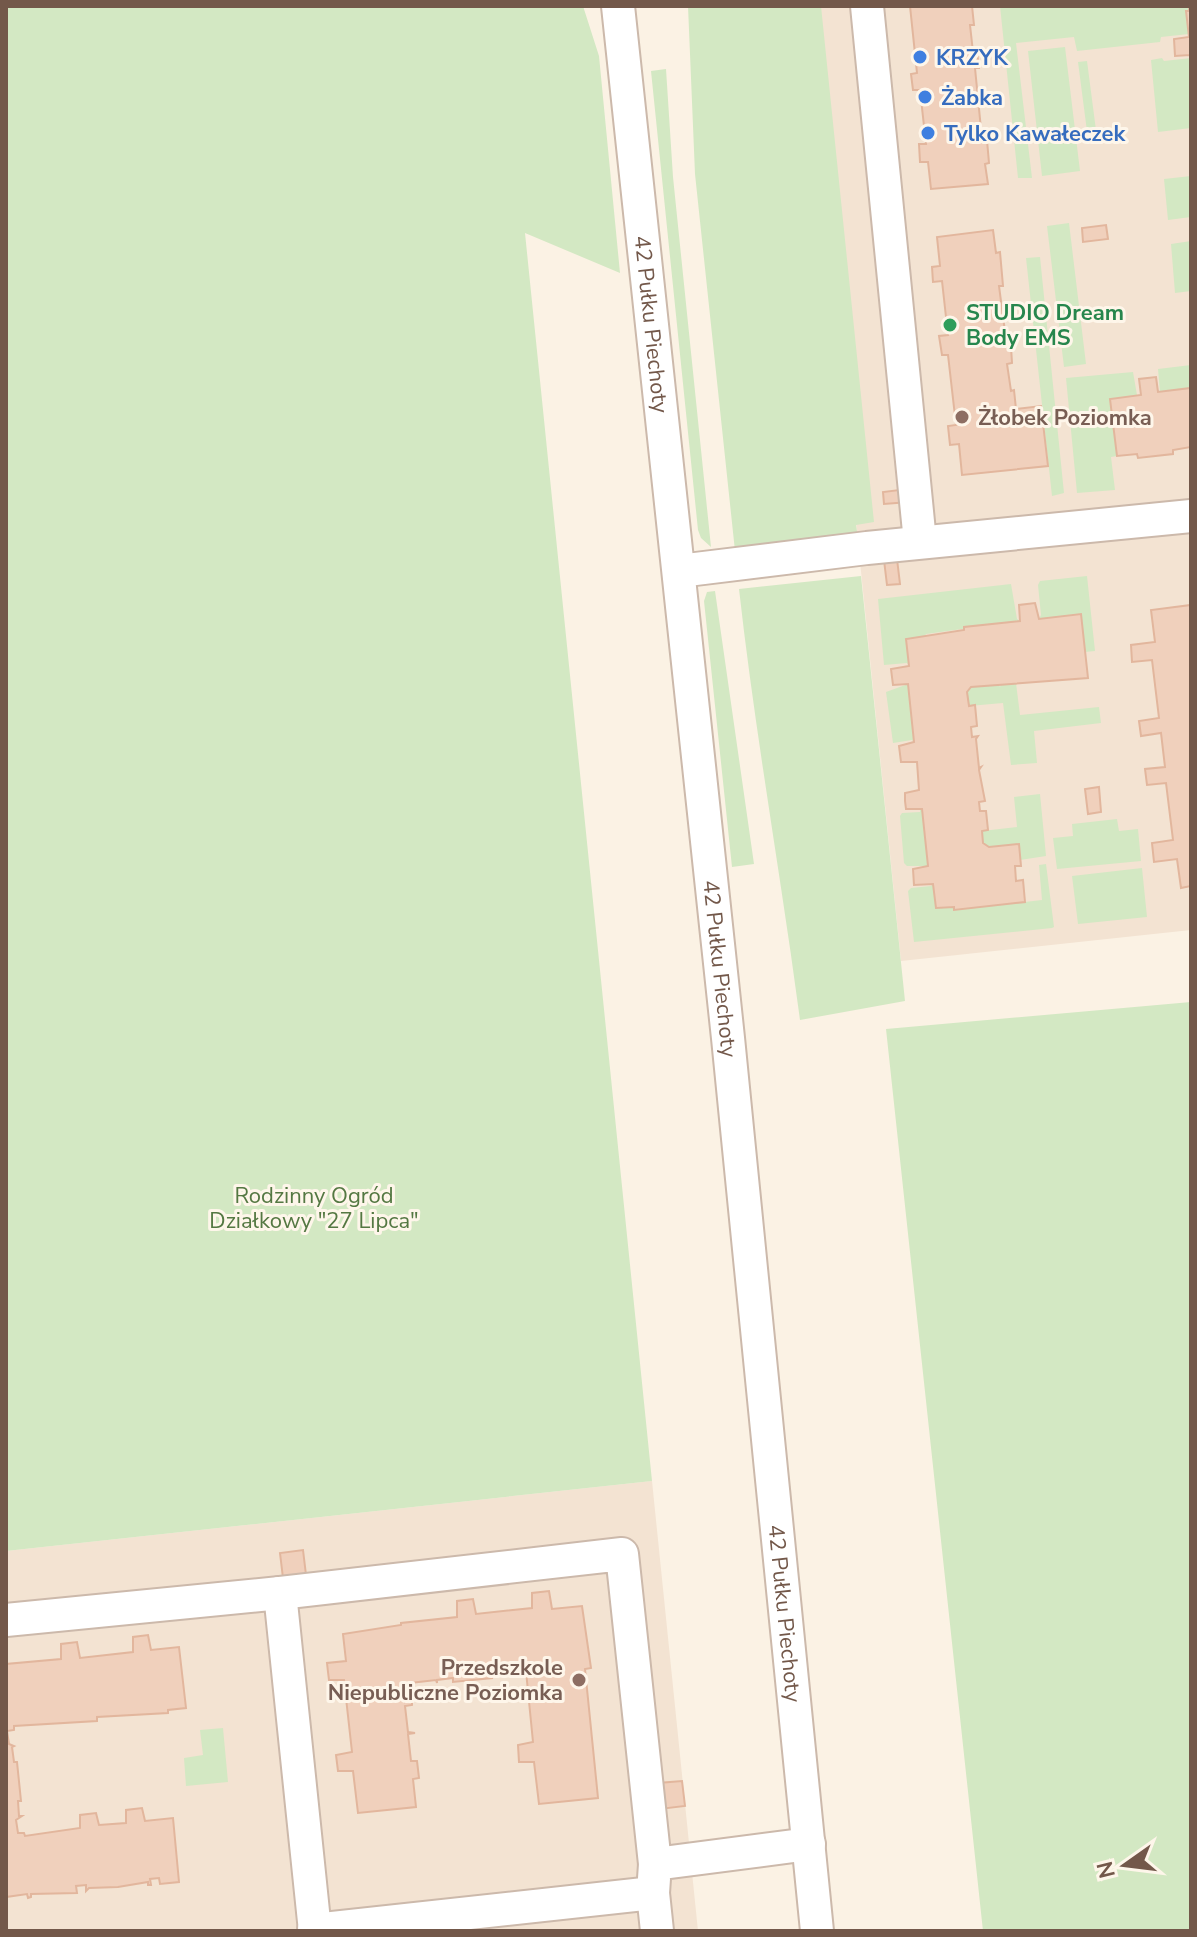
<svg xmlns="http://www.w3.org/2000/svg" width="1197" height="1937" font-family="'Nunito Sans',sans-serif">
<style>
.residential{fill:#f3e3d2}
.green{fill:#d3e8c3}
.building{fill:#f0d0bc;stroke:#e2b69d;stroke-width:2}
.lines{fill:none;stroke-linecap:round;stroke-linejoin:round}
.minor-casing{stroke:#ccb9ab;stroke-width:36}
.minor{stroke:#fff;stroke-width:32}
.shop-dot{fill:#3f7fe0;stroke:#fef6ea;stroke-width:3}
.leisure-dot{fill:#2e9e5b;stroke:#fef6ea;stroke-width:3}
.education-dot{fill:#8d6e63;stroke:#fef6ea;stroke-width:3}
.labels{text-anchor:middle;stroke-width:6;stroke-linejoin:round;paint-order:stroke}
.shop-label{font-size:22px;font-weight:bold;fill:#366cbe;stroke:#fef6ea;text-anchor:start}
.leisure-label{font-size:22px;font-weight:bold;fill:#27864d;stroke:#fef6ea;text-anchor:start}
.street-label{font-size:22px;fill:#73584a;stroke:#fef6ea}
.education-label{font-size:22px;font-weight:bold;fill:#785e54;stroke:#fef6ea;text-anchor:start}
.park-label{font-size:22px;fill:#547842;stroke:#fef6ea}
</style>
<rect width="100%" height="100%" fill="#fbf2e4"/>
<path class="residential" d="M803,6H1191V930L901,961Z
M652,1481L698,1931H6V1551Z"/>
<path class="green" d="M6,6H583L599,56L620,273L525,233L652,1481L6,1551Z
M688,6H821L874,522L856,525L858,537L735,551L695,174Z
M1000,6H1189V11L1186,12L1189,34L1161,37L1160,42L1077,51L1074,37L1016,43L1032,178H1018Z
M1065,47L1080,171L1042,176L1028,51Z
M1162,58L1164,61L1191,58V128L1158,132L1151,60Z
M1087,61L1097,138L1088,139L1078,62Z
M666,69L673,177L711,547L701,538L698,530L651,71Z
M1191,176V217L1168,220L1164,179Z
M1069,223L1086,364L1064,367L1047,226Z
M1191,241V291L1175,293L1171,244Z
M1040,257L1064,493L1052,496L1026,258Z
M1191,365V388L1160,392L1158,369Z
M1133,372L1137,395L1110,399L1117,456L1111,457L1115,490L1077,493L1066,378Z
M861,576L905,1001L800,1020C781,876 755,733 739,589Z
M1087,576L1095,651L1085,652L1081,614L1039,619L1041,615L1038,585L1040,581Z
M1011,584L1017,619L1020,621L926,634L909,666L907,663L884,665L878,599Z
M715,591L754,864L732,867L704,601L707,592Z
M1016,683L1020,715L1099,707L1101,723L1034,731L1037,763L1011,765L1003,703L969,706L967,692L971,687L999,685L1000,687L1001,684Z
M908,684L914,742L912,740L893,743L886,692Z
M1040,794L1046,856L1020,860L1019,844L989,847L983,843L982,831L1017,827L1014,797Z
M920,809H922L928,866H907L904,863L900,816L902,813L920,812Z
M1117,819L1119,831L1138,829L1141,861L1057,869L1053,838L1073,836L1072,824Z
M1046,864L1054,927L1052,928L914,942L908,891L911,888L931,886L933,884L936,908L954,907V910L1042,900L1039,865Z
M1142,868L1147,917L1078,924L1072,876Z
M1191,1002V1931H983L886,1029Z
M223,1728L228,1782L186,1786L184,1758L203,1755L200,1730Z"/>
<path class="building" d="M910,6H972L974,25H970L973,52L977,51L979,68H975L981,129H986L989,163L985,164L988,184L931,189L928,162H920L919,144H926L920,90H913L911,74L917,73Z
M1189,6H1191V62L1190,55L1175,56L1174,39L1189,37L1186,11H1189Z
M1106,225L1108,239L1083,242L1082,228Z
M993,230L996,253L1000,252L1003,286H999L1007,347H1011L1012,363L1007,364L1011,391L1014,390L1016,409L1041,406L1048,466L962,475L959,444L950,445L948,426L956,425L948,355H942L939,336L948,335L942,281L933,282L932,267L940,266L937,237Z
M1156,377L1158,392L1191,388V447L1173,450V454L1138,458L1137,454L1117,456L1110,399L1141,395L1139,379Z
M907,489L909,502L884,504L883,492Z
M897,559L900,584L887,585L884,560Z
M1035,603L1039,619L1081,614L1088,678L971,687L967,692L969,706L975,705L977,726L971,727L972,737L978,736L976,739L979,768L981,767L979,770L985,801L979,802L980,811H986L988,830L982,831L983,843L989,847L1019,844L1021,866H1015L1016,881L1023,880L1025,902L954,910V907L936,908L933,884L914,885L913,869L928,866L922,809H906L905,801V793L919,790L917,762H901L899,746L914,742L908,684L893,685L891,669L909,666L906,639L964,630V627L1020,621L1019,605Z
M1191,605V886L1181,888L1177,859L1154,862L1152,843L1173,840L1166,783L1147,785L1145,769L1165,767L1161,733L1141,736L1139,721L1159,718L1152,660L1132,662L1131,645L1155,642L1151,610Z
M1099,787L1101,812L1088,814L1085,789Z
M303,1550L306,1575L283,1578L280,1553Z
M549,1591L552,1609L582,1606L591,1668L585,1669L598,1798L539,1804L534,1762H519L518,1745L533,1742L526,1671L523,1669L511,1670V1675L507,1676V1673L491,1674L492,1678L453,1682V1678L437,1680V1683L436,1680L410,1683V1687L404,1688L405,1702L412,1701V1705L405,1706L408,1732L415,1733L408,1734L411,1761H417L419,1778L413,1779L416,1807L358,1813L353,1771H338L336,1755L352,1752L344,1680H329L328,1672L327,1663L346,1661L343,1634L401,1625V1623L457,1617V1601L473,1599L476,1614L532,1608V1593Z
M148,1635L151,1650L179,1647L186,1708L168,1710V1713L97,1717V1721L14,1726V1730L7,1731L9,1744L14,1746L12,1747L14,1762H17L21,1801H18L19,1816H22L16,1820L18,1833H24L25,1836L80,1828V1815L96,1813L99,1825L126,1823V1810L142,1808L145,1821L173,1818L179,1882L160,1884L159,1878L150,1879L151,1885H148V1882L118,1887L89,1888L86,1891V1885L76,1886L77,1893L31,1894V1897L28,1898L27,1894L6,1897V1664L61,1659V1644L77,1642L80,1658L133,1652V1637Z
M682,1781L685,1806L660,1809L658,1783Z"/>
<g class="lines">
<defs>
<g id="minor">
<path id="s1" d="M618,6L728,1038L817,1931"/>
<path d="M867,6L920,542"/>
<path d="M679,571L867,548L1191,516"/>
<path d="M280,1593L315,1931"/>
<path d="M6,1620L280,1593L622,1554L655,1864"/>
<path d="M314,1930L653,1893"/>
<path d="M657,1931L653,1893L655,1864L809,1844"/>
</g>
</defs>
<use href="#minor" class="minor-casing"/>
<use href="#minor" class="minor"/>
</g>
<g class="shop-dot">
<circle cx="920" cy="57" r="8"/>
<circle cx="925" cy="97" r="8"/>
<circle cx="928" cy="133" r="8"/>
</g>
<circle class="leisure-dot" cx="950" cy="325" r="8"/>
<g class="education-dot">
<circle cx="962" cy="417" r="8"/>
<circle cx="579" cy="1680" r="8"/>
</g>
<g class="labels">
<g class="shop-label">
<text x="936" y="65">KRZYK</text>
<text x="941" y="105">Żabka</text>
<text x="944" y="141">Tylko Kawałeczek</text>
</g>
<g class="leisure-label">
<text x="966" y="320">STUDIO Dream<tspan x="966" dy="25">Body EMS</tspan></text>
</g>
<g class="street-label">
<text dy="8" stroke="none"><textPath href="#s1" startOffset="320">42 Pułku Piechoty</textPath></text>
<text dy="8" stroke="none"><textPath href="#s1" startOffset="968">42 Pułku Piechoty</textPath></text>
<text dy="8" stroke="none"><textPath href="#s1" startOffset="1616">42 Pułku Piechoty</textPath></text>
</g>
<g class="education-label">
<text x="978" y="425">Żłobek Poziomka</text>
<text x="563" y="1675" text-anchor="end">Przedszkole<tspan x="563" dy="25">Niepubliczne Poziomka</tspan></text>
</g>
<g class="park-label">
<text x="314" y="1203">Rodzinny Ogród<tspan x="314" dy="25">Działkowy "27 Lipca"</tspan></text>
</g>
</g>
<rect width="1197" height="1937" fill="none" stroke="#73584a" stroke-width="16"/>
<g transform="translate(1125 1865) rotate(256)" stroke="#fef6ea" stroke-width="6" paint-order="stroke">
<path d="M0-6L14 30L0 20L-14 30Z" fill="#73584a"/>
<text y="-12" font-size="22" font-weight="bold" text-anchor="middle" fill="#73584a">N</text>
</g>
</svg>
